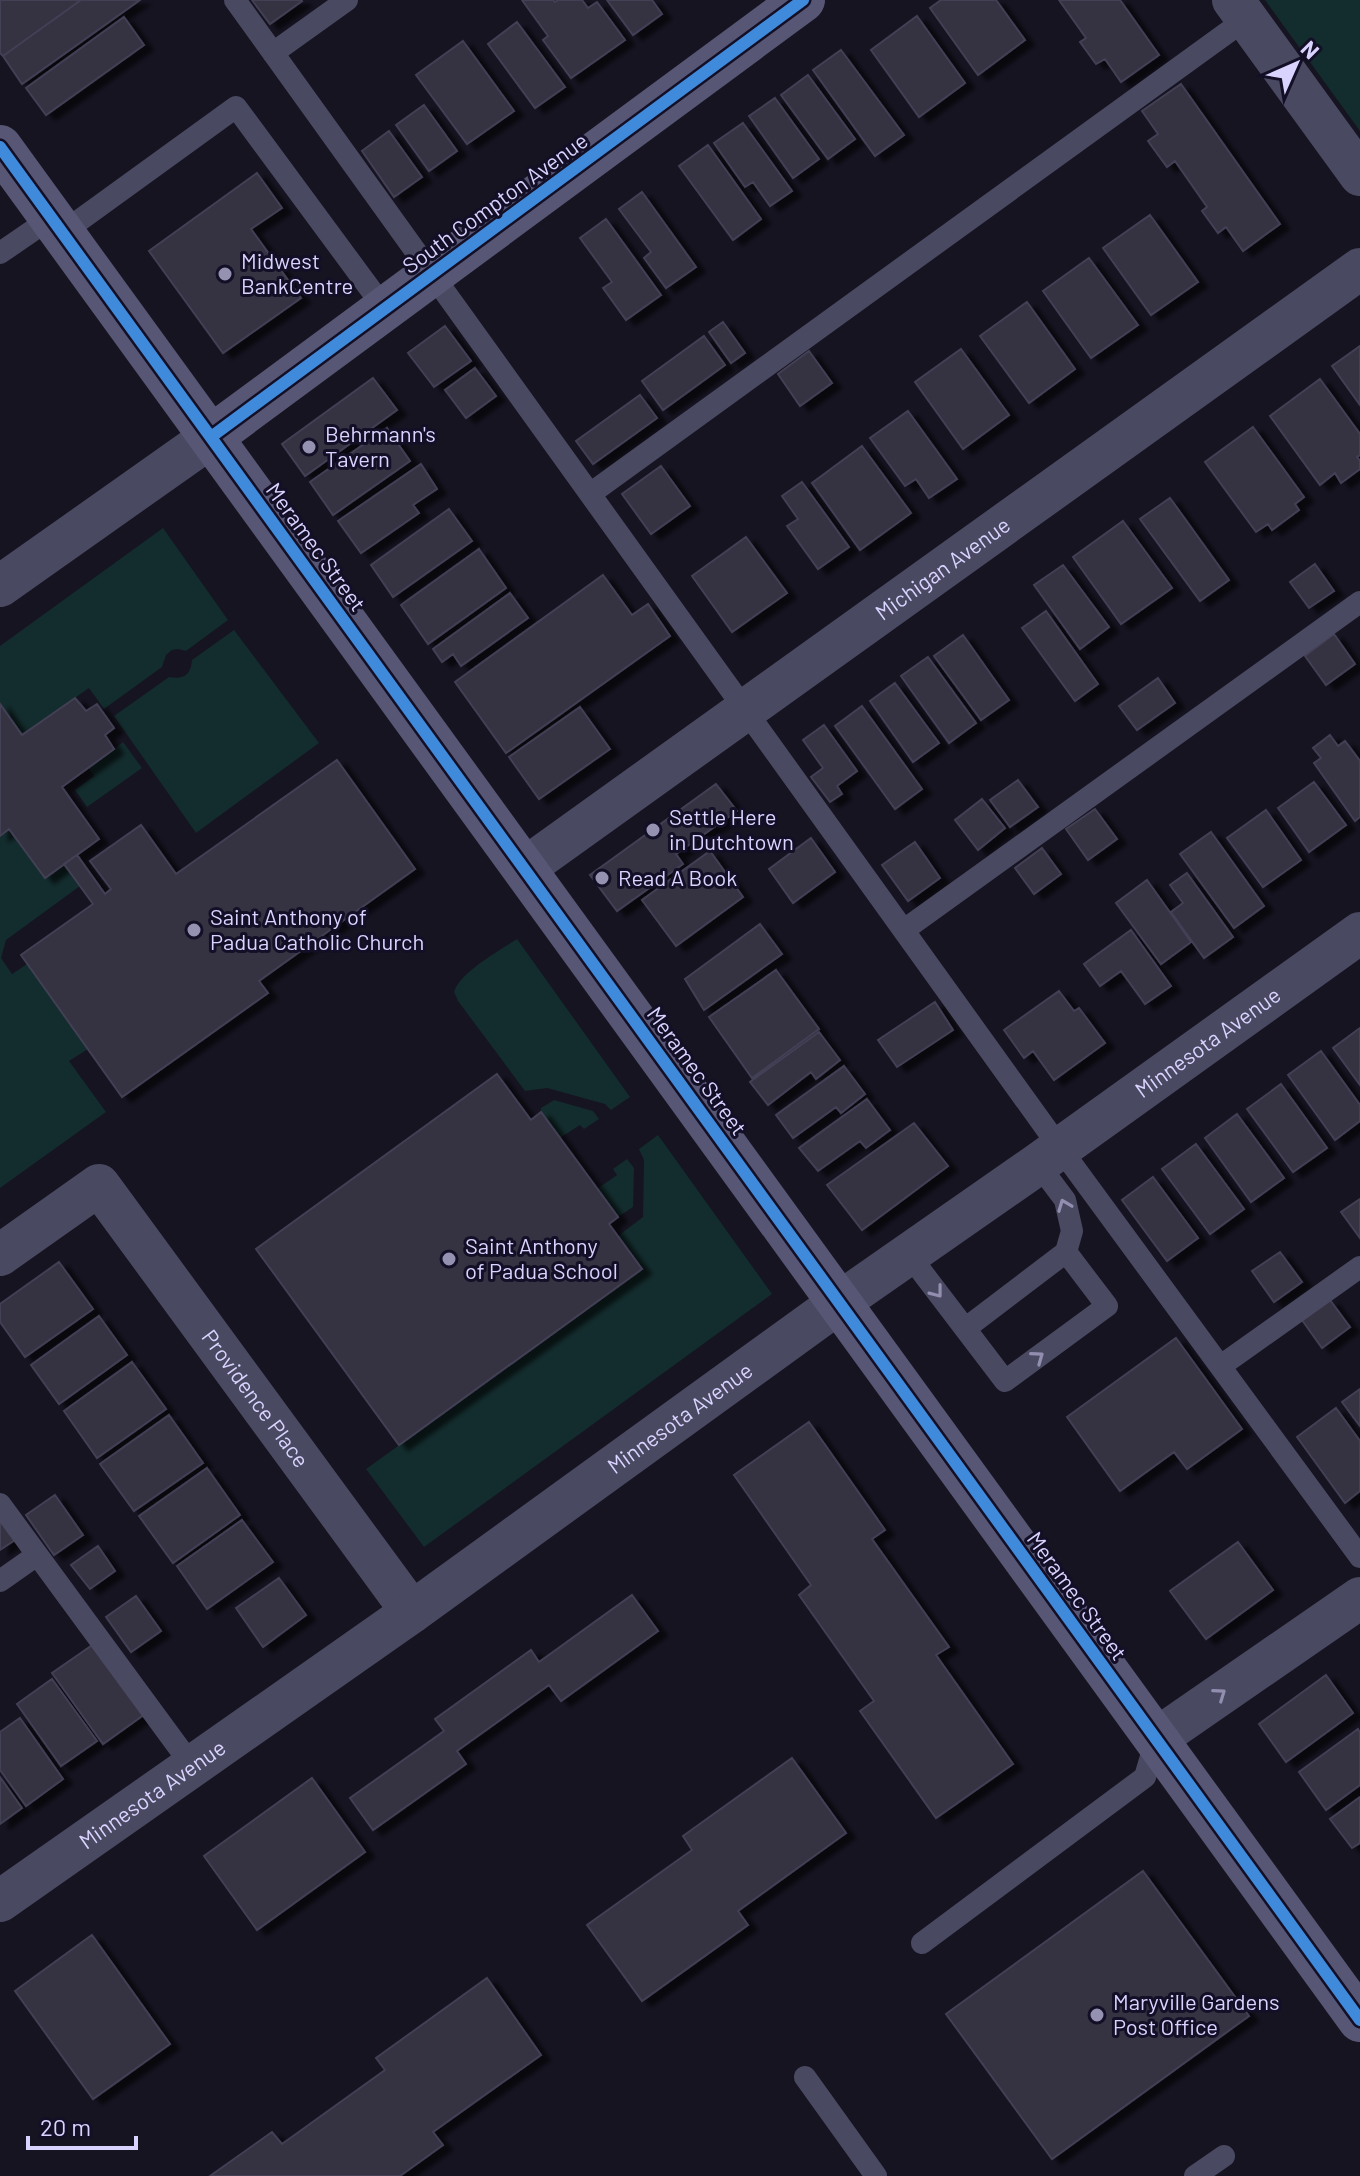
<svg xmlns="http://www.w3.org/2000/svg" width="1360" height="2176" font-family="Barlow,sans-serif">
<style>
.green{fill:#132c2d}
.building{fill:#343243;stroke:#433f54;stroke-width:2;filter:url(#shadow)}
.lines{fill:none;stroke-linecap:round;stroke-linejoin:round}
.lane{stroke:#4a4962;stroke-width:22}
.street{stroke:#4a4962;stroke-width:42}
.secondary{stroke:#575674;stroke-width:44}
.cycleway-casing{stroke:#130f26;stroke-width:17}
.cycleway{stroke:#408adc;stroke-width:12}
.oneway{stroke:#928eb0}
.poi-dot{fill:#9591b1;stroke:#130f26;stroke-width:3}
.labels{text-anchor:middle;stroke-width:6;stroke-linejoin:round;paint-order:stroke}
.street-label{font-size:22px;fill:#d9d4ff;stroke:#130f26}
.poi-label{font-size:22px;fill:#d9d4ff;stroke:#130f26;text-anchor:start}
</style>
<defs>
<filter id="shadow"><feDropShadow dx="9" dy="5" stdDeviation="2" flood-color="#0009"/></filter>
</defs>
<rect width="100%" height="100%" fill="#161421"/>
<path class="green" d="M1265,0H1360V131Z
M163,528L228,620L186,651L178,649L172,650L166,655L162,667L104,709L89,688L22,735L0,704V646Z
M234,630L319,743L196,833L114,716L169,677C183,680 191,675 192,660Z
M123,742L142,768L87,807L75,790L94,776L88,768Z
M9,829L44,878L64,864L80,886L6,940L1,958L12,974L27,964L88,1049L69,1061L106,1112L0,1188V836Z
M517,939L630,1097L611,1110L605,1104L547,1088L525,1091L458,1001L454,992C459,973 500,950 517,939Z
M554,1100L593,1111L599,1119L584,1129L580,1125L560,1138L541,1112V1108Z
M658,1135L772,1294L424,1547L366,1469L642,1270L618,1236L643,1217L644,1160L639,1149Z
M627,1159L634,1168L633,1207L618,1217L597,1189L617,1175L613,1169Z"/>
<path class="building" d="M0,0H81L3,56L0,53Z
M81,0H140L22,84L3,56Z
M252,0H301L302,1L270,24Z
M522,0H553L555,2L558,0H582L588,8L597,2L625,40L571,78L543,40L548,36Z
M607,0H652L662,14L633,35Z
M941,0H996L1025,40L978,75L930,8Z
M1059,0H1120L1159,55L1121,82L1105,59L1096,64L1080,42L1086,38Z
M917,16L965,83L919,117L871,50Z
M124,17L144,45L46,115L26,88Z
M517,22L565,87L535,108L488,44Z
M463,41L514,111L467,144L416,75Z
M841,50L904,135L875,156L813,70Z
M808,75L855,139L828,159L781,95Z
M1181,84L1280,224L1243,251L1226,227L1218,233L1202,211L1207,207L1175,161L1167,167L1148,141L1158,134L1142,111Z
M775,98L819,159L793,178L749,116Z
M424,105L457,151L429,171L396,125Z
M743,123L792,191L770,206L753,182L745,187L714,143Z
M389,131L422,177L394,197L362,151Z
M708,145L761,219L733,240L679,166Z
M257,173L282,208L251,229L301,298L223,353L149,251Z
M642,192L696,267L666,288L644,258L651,252L619,209Z
M1150,215L1198,282L1151,315L1103,248Z
M606,219L661,295L626,320L603,288L612,282L580,238Z
M1089,258L1138,325L1091,358L1043,291Z
M1027,302L1075,369L1029,403L980,336Z
M723,322L745,353L731,363L709,332Z
M445,326L471,361L434,387L408,353Z
M704,336L725,365L663,410L642,381Z
M1360,346V405L1332,366Z
M961,349L1009,415L963,449L915,382Z
M809,351L832,383L800,406L778,374Z
M475,368L496,396L466,418L445,390Z
M373,378L397,410L305,476L282,444Z
M1320,379L1360,434V455L1357,457L1360,461V469L1341,483L1335,473L1320,485L1270,416Z
M640,395L657,418L593,464L576,441Z
M908,411L957,479L929,498L916,479L905,486L870,438Z
M1253,427L1304,497L1295,504L1299,510L1272,530L1268,524L1256,532L1205,462Z
M387,428L410,461L333,515L310,482Z
M862,446L911,513L860,550L812,483Z
M421,464L437,489L413,505L419,513L361,553L338,521Z
M661,466L690,506L651,534L622,494Z
M802,482L849,547L818,569L787,526L798,519L782,496Z
M1170,498L1229,580L1200,601L1140,519Z
M449,509L472,541L393,597L371,565Z
M1123,521L1172,588L1121,624L1073,557Z
M746,537L787,593L732,632L692,576Z
M479,549L506,588L428,644L401,605Z
M1315,564L1334,591L1309,608L1290,582Z
M1063,565L1109,627L1080,649L1034,585Z
M603,575L632,615L648,604L670,636L506,753L455,682Z
M510,593L528,618L461,666L453,654L442,662L433,649Z
M1046,611L1098,684L1075,701L1022,628Z
M1334,634L1355,664L1326,685L1305,656Z
M963,635L1009,700L981,720L934,656Z
M928,657L976,723L949,743L901,676Z
M1158,678L1175,703L1137,730L1119,706Z
M895,683L939,743L913,762L870,701Z
M75,698L86,711L97,704L114,728L105,735L114,749L62,787L99,839L45,878L9,829L0,836V704L22,735Z
M862,706L922,789L895,809L835,726Z
M580,707L610,749L539,799L509,757Z
M824,725L857,771L837,786L842,794L830,802L811,777L823,768L803,740Z
M1330,735L1338,746L1345,741L1360,761V817L1355,821L1314,763L1321,758L1313,748Z
M337,760L415,869L259,981L268,993L122,1097L21,955L93,904L64,864L77,855L105,894L111,889L90,861L141,825L176,874Z
M1018,780L1038,807L1010,827L990,800Z
M1314,782L1346,825L1309,852L1278,808Z
M716,784L737,811L676,854L683,864L617,911L590,875Z
M982,799L1005,828L978,850L955,820Z
M1095,809L1117,839L1088,860L1066,829Z
M1266,810L1301,860L1263,887L1227,838Z
M1211,832L1264,906L1234,928L1180,854Z
M811,838L835,872L793,903L769,869Z
M915,842L940,878L908,901L882,865Z
M1042,848L1061,874L1034,894L1015,868Z
M710,851L743,897L676,946L642,900Z
M1187,873L1233,937L1204,958L1171,912L1183,903L1170,885Z
M1147,880L1191,942L1161,964L1116,903Z
M760,924L782,954L704,1010L685,979Z
M1131,930L1171,986L1145,1004L1121,971L1100,986L1084,964Z
M776,970L819,1029L752,1078L709,1017Z
M1059,991L1074,1011L1079,1008L1105,1043L1054,1080L1033,1051L1024,1058L1004,1030Z
M935,1002L953,1030L897,1067L878,1040Z
M1360,1028V1085L1333,1048Z
M819,1032L840,1060L816,1079L811,1072L768,1105L750,1082Z
M1321,1051L1360,1105V1121L1335,1140L1288,1075Z
M844,1066L865,1094L841,1113L836,1107L793,1138L776,1115Z
M497,1074L531,1120L541,1112L618,1217L609,1224L642,1269L399,1445L256,1249Z
M1281,1084L1327,1148L1293,1172L1247,1109Z
M867,1099L890,1130L866,1148L860,1141L818,1171L799,1148Z
M1237,1114L1284,1178L1251,1202L1205,1138Z
M914,1123L948,1166L862,1230L827,1185Z
M1196,1144L1244,1209L1210,1234L1162,1169Z
M1153,1177L1198,1238L1167,1261L1122,1200Z
M1360,1199V1238L1341,1212Z
M1280,1252L1302,1282L1274,1302L1252,1271Z
M59,1262L93,1309L25,1357L0,1322V1304Z
M1330,1300L1350,1327L1322,1348L1302,1320Z
M99,1316L127,1355L59,1404L31,1365Z
M1176,1338L1242,1429L1187,1469L1174,1452L1120,1491L1067,1417Z
M132,1362L166,1409L97,1458L64,1411Z
M1360,1389V1426L1342,1402Z
M1336,1408L1360,1441V1491L1345,1503L1297,1437Z
M169,1415L203,1463L134,1511L100,1464Z
M809,1422L885,1530L872,1539L949,1647L936,1655L1013,1764L936,1818L860,1711L874,1701L799,1595L811,1585L734,1475Z
M207,1468L240,1515L173,1563L139,1516Z
M55,1495L83,1535L54,1555L26,1515Z
M0,1513L18,1538L0,1550Z
M242,1520L273,1562L207,1609L177,1566Z
M1238,1542L1273,1590L1206,1639L1170,1591Z
M98,1546L115,1571L90,1589L71,1565Z
M279,1578L306,1615L263,1647L236,1608Z
M632,1595L658,1631L561,1701L549,1685L457,1751L466,1764L373,1830L350,1798L444,1731L435,1719L531,1650L539,1662Z
M136,1596L161,1631L131,1652L106,1617Z
M94,1644L145,1714L103,1744L52,1673Z
M1326,1675L1353,1713L1286,1762L1259,1724Z
M52,1679L97,1741L61,1766L17,1704Z
M20,1718L63,1779L26,1806L0,1770V1732Z
M1358,1729L1360,1733V1785L1326,1810L1299,1772Z
M792,1758L846,1833L738,1911L748,1925L642,2001L587,1925L692,1850L683,1836Z
M0,1777L22,1808L0,1824Z
M312,1778L365,1852L257,1930L204,1856Z
M1360,1797V1843L1352,1848L1330,1819Z
M1143,1871L1249,2016L1052,2159L946,2014Z
M92,1935L170,2044L93,2099L15,1991Z
M487,1978L541,2055L433,2132L443,2145L400,2176H210L272,2132L282,2144L385,2070L376,2058Z"/>
<g class="lines">
<path class="lane" d="M235,0L1060,1148L1360,1557
M273,53L347,0
M62,233L236,107L385,309
M0,253L51,218
M590,494L1246,19
M904,930L1360,602
M909,1255L1005,1381L1107,1306L1066,1252
M966,1328L1066,1252L1072,1231L1065,1200L1038,1164
M1222,1365L1360,1267
M0,1504L193,1767
M0,1581L37,1555
M922,1943L1145,1777L1156,1740
M805,2077L876,2176
M1195,2176L1224,2156"/>
<g class="street">
<path d="M1233,0L1360,175"/>
<path d="M0,586L211,437"/>
<path id="s1" d="M525,868L1360,269"/>
<path id="s2" d="M0,1255L99,1185L412,1612"/>
<path d="M1156,1739L1360,1598"/>
<path id="s3" d="M0,1901L412,1612L840,1302L1038,1164L1360,933"/>
</g>
<path class="secondary" d="M0,147L1360,2020
M211,437L803,0"/>
<defs>
<path id="cycleway" d="M0,147L1360,2020
M211,437L803,0"/>
</defs>
<use href="#cycleway" class="cycleway-casing"/>
<use href="#cycleway" class="cycleway"/>
</g>
<defs><path id="oneway-chevron" d="M-2-3.5L2.5 0L-2 3.5" fill="none" stroke-width="1.6" stroke-linecap="round" stroke-linejoin="round" transform="scale(2)"/></defs>
<g class="oneway">
<use href="#oneway-chevron" transform="translate(1064 1205) rotate(-111)"/>
<use href="#oneway-chevron" transform="translate(937 1292) rotate(52)"/>
<use href="#oneway-chevron" transform="translate(1038 1357) rotate(-36)"/>
<use href="#oneway-chevron" transform="translate(1220 1694) rotate(-35)"/>
</g>
<g class="poi-dot">
<circle cx="225" cy="274" r="8"/>
<circle cx="309" cy="447" r="8"/>
<circle cx="653" cy="830" r="8"/>
<circle cx="602" cy="878" r="8"/>
<circle cx="194" cy="930" r="8"/>
<circle cx="449" cy="1259" r="8"/>
<circle cx="1097" cy="2015" r="8"/>
</g>
<g class="labels">
<g class="street-label">
<text transform="translate(495 203) rotate(-36)" y="8">South Compton Avenue</text>
<text transform="translate(316 547) rotate(54)" y="8">Meramec Street</text>
<text dy="8" stroke="none"><textPath href="#s1" startOffset="514">Michigan Avenue</textPath></text>
<text dy="8" stroke="none"><textPath href="#s3" startOffset="1482">Minnesota Avenue</textPath></text>
<text transform="translate(697 1071) rotate(54)" y="8">Meramec Street</text>
<text dy="8" stroke="none"><textPath href="#s2" startOffset="386">Providence Place</textPath></text>
<text dy="8" stroke="none"><textPath href="#s3" startOffset="834">Minnesota Avenue</textPath></text>
<text transform="translate(1077 1596) rotate(54)" y="8">Meramec Street</text>
<text dy="8" stroke="none"><textPath href="#s3" startOffset="186">Minnesota Avenue</textPath></text>
</g>
<g class="poi-label">
<text x="241" y="269">Midwest<tspan x="241" dy="25">BankCentre</tspan></text>
<text x="325" y="442">Behrmann's<tspan x="325" dy="25">Tavern</tspan></text>
<text x="669" y="825">Settle Here<tspan x="669" dy="25">in Dutchtown</tspan></text>
<text x="618" y="886">Read A Book</text>
<text x="210" y="925">Saint Anthony of<tspan x="210" dy="25">Padua Catholic Church</tspan></text>
<text x="465" y="1254">Saint Anthony<tspan x="465" dy="25">of Padua School</tspan></text>
<text x="1113" y="2010">Maryville Gardens<tspan x="1113" dy="25">Post Office</tspan></text>
</g>
</g>
<g transform="translate(1296 64) rotate(45)" stroke="#130f26" stroke-width="6" paint-order="stroke">
<path d="M0-6L14 30L0 20L-14 30Z" fill="#d9d4ff"/>
<text y="-12" font-size="22" font-weight="bold" text-anchor="middle" fill="#d9d4ff">N</text>
</g>
<path d="M28 2136v12h108v-12" fill="none" stroke="#d9d4ff" stroke-width="4"/>
<text x="40" y="2136" font-size="24" fill="#d9d4ff" stroke="#130f26" stroke-width="6" paint-order="stroke">20 m</text>
</svg>
